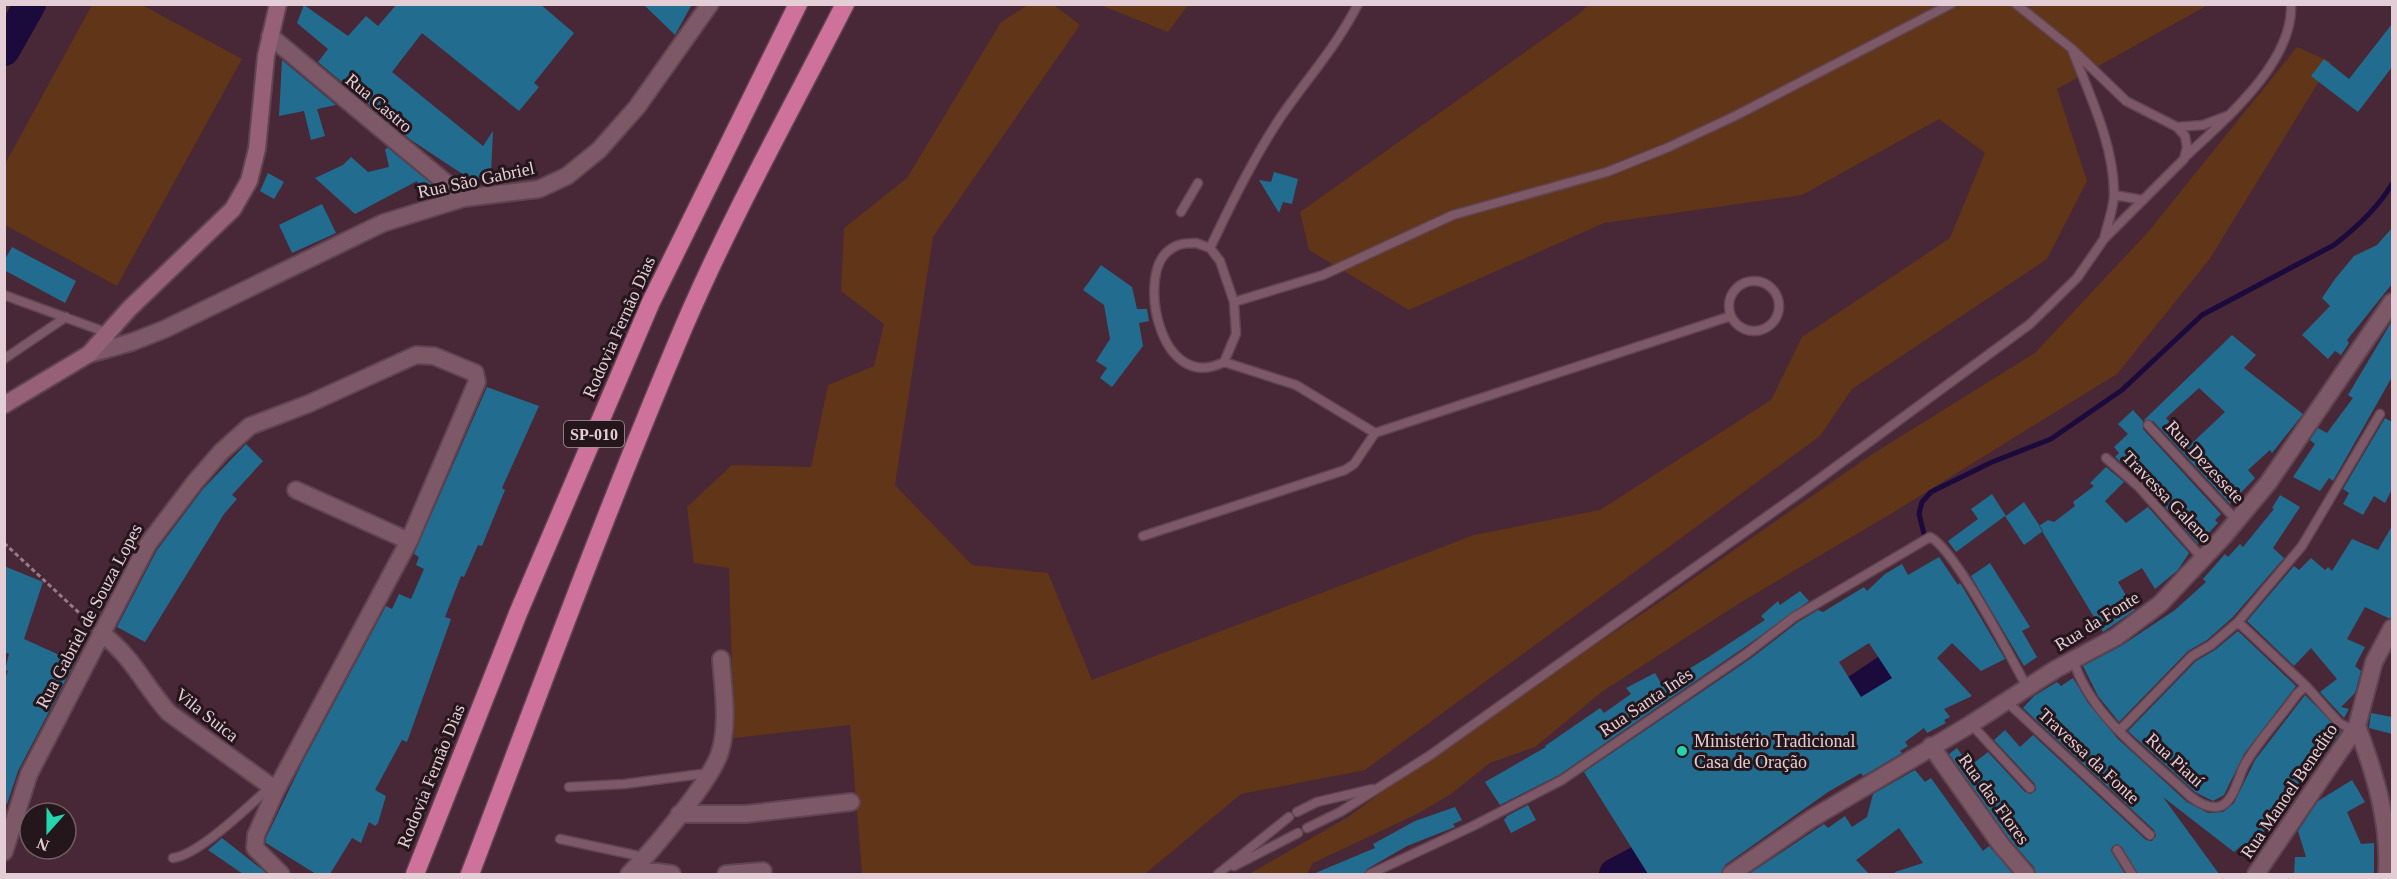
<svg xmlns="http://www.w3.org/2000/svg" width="2397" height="879" font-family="'Times New Roman',serif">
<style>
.green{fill:#603518}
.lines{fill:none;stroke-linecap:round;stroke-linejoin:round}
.stream{stroke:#1b0a3c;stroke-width:5}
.river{stroke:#1b0a3c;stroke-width:32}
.building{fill:#226d8f;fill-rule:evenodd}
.service-casing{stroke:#604451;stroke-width:11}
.minor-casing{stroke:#604451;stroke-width:20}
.secondary-casing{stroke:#604451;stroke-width:20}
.motorway-casing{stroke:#604451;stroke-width:21}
.path{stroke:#977b87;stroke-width:3;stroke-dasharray:4.5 3;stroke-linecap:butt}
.service{stroke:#7d5867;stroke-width:8}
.minor{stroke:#7d5867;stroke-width:16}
.secondary{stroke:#966077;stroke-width:16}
.motorway{stroke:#cf729b;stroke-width:18}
.poi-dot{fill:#25d5ae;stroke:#25161c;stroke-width:2}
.labels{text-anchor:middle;stroke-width:6;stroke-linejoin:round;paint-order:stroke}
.shield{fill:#25161c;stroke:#ab979e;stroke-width:1.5}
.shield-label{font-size:16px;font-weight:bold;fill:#e4ced6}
.street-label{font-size:18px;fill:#e4ced6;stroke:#25161c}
.poi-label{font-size:18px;fill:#e4ced6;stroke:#25161c;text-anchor:start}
</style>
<rect width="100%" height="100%" fill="#482736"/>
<path class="green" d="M92,5H142L242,59L117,286L5,225V164Z
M1028,5H1054L1080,25L933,237L895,485L972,565L1048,573L1092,680L1474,535L1600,510L1771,400L1802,337L1950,238L1985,153L1939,119L1802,195L1604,223L1409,310L1309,250L1300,212L1580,13L1588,5H2208L2057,89L2087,181L2047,259L1852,389L1820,436L1365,770L1241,794L1145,874H862L850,725L734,738L729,568L694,563L687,507L732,465L811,467L828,385L874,366L884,324L841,291L844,228L907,178L1001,22Z
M1100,5H1188L1168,32Z
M2297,47L2331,62L2209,260L2117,374L1894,512L1743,601L1603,691L1535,747L1490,763L1451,794L1419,813L1313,863L1307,874H1249L1348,817L1462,733L1658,603L1871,455L2035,353L2148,232Z"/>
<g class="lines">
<path class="stream" d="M1924,534L1919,514L1922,502L1931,492L1992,462L2051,439L2122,390L2202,315L2334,245C2356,228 2378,208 2392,184"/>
<path class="river" d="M4,50L30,4
M1822,714L1914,652
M1615,874L1677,841"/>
</g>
<path class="building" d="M397,4H540L574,33L534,83L539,87L519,111L422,33L392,72L483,146L493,131L491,174L486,172L479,181H473L411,140L318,62L328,49L297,23L304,5L348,36L366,16L378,26Z
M643,4H692L675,35Z
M2392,24V67L2358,112L2311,76L2324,59L2349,79Z
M282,60L336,105L317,109L325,136L311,140L304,111L279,116Z
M388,148L440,191L424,198L417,181L355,214L315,178L343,165L351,157L368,172L389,167L385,149Z
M1274,172L1298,179L1292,204L1283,202L1279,213L1259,180L1271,182Z
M268,173L284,182L274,199L260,191Z
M322,204L336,233L292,253L279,225Z
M2392,228V284L2347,340L2349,343L2341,355L2335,351L2328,359L2302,335L2330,306L2322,298L2335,279L2354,256L2377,245Z
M12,247L76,281L65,303L4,270V261Z
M1101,265L1132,287L1137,309H1147L1149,321L1139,323L1143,346L1112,387L1100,378L1107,368L1096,361L1110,339L1104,305L1083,290Z
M2392,321V377L2333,481L2329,478L2320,491L2293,477L2315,444L2310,440L2318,428L2327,433L2353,398L2348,395Z
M2232,335L2256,355L2244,368L2303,414L2272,453L2270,450L2248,470L2255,478L2230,504L2153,421L2144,420ZM2199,388L2225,412L2190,445L2166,418Z
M487,387L539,406L502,488L505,490L482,546L478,545L464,577L461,576L445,617L451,619L407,742L402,740L375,790L386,796L378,823L375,826L369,822L361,843L352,838L330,874H316L266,843V838L301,765L386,606L392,609L399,594L411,599L424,569L416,565L419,557L414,554Z
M2133,410L2143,421V429L2221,514L2215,520L2218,523L2198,544L2144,483L2115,457L2119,453L2114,447L2128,434L2118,424Z
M2385,418L2392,422V489L2385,503L2374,496L2363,515L2343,504L2349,493L2343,489Z
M246,444L263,461L232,495L237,499L224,514L145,642L117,627L157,550L203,489Z
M2106,467L2124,482L2105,501L2126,523L2148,507L2189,553L2178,570L2155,589L2142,568L2118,582L2135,610L2103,632L2039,526L2048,520L2054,522L2075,506L2073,502L2094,486L2090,483Z
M1992,494L2006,516L2024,502L2043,531L2024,545L2005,516L1956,552L1948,541L1978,519L1971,509Z
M2280,495L2300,507L2273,548L2284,558L2233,617L2207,640L2188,651L2119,722L2098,696L2083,666L2121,646L2175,610L2206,582L2203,579L2225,554L2228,557L2240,544L2243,547L2274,509L2272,508Z
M2392,526V618H2388L2365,607L2347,639L2365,647L2355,666L2361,671L2355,693L2341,707L2349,709L2344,718L2320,692L2337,679L2311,648L2294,666L2247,621L2294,566L2299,570L2311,558L2325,570L2328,567L2332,571L2352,539L2378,550Z
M1939,557L1958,585L1960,583L1962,586L2005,659L1981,671L1952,643L1937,658L1972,696L1944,709L1950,717L1944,720L1946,723L1927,733L1924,728L1905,742L1908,746L1900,751L1902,753L1863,776L1861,773L1828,792L1725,865L1721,874H1648L1584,772L1750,659L1798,622L1818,610L1823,612L1864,587L1867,591L1885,574L1902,564L1908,575ZM1869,643L1892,678L1861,697L1839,662Z
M1990,563L2030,627L2022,631L2037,657L2024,666L1971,576Z
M4,566L43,582L24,639L75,662L18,771L7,804L4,803V681L8,671L5,670L9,654L4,652Z
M1800,591L1809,601L1742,649L1559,775L1500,805L1485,782L1546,747L1545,746L1600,708L1604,713L1631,694L1626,688L1655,673L1662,685L1707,658L1765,620L1761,616L1778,601L1780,605Z
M2238,631L2296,686L2244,754L2224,795L2213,801L2195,792L2128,731L2196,661L2215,650Z
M2073,678L2088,703L2118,739L2187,802L2208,813L2223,812L2234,803L2255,760L2305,695L2341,731L2304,782L2248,851L2241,846L2234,852L2163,797L2219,874H2138L2122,847L2117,844L2112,847L2111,851L2125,874H2036L2034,867L2010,840L1949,754L1957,748L1970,766L1988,752L2025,792L2031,794L2036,790L2035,784L1994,740L2005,730L2020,747L2033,735L2146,840L2152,841L2156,836L2154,830L2023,708L2034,696L2057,682L2061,686Z
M2371,713L2392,717V734L2369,728Z
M1915,770L1925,782L1931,778L1983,851L1989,846L2013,874H1896L1895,872L1923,863L1899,828L1856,860L1869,874H1749L1824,824L1828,828L1845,816L1852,827L1867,817L1873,794Z
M2352,780L2365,802L2347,812L2361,844L2374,843V874H2294L2295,857H2306L2298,831L2318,801Z
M1528,805L1536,820L1511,833L1504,820L1507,816Z
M1455,807L1462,820L1453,824L1455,827L1407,846L1367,869L1364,874H1313L1375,848L1373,844L1415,821Z
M222,838L264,871L267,874H243L208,850Z"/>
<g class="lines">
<defs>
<path id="service" d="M2073,52C2090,96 2114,145 2114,194C2114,208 2107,225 2104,239
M2177,127L2203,125L2227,116
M2184,158C2222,122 2294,63 2291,4
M2114,195L2143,200
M1181,212L1198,183
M1196,243L1210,248L1220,261L1234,302L1236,334L1224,362C1161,394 1138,280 1166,253C1175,244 1184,243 1196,243Z
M1210,248C1231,204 1253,159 1280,118C1306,80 1337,46 1358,4
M1729 306a25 25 0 1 1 50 0a25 25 0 1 1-50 0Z
M4,295L108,333
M1234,302L1323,275L1453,215L1607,172L1669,147L1737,115L1951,4
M4,359L66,317
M1224,362L1296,385L1375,433
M2148,425L2237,521
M2106,458L2139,487L2203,559
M1143,536L1345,470L1354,464L1375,433L1731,316
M2238,622L2306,686L2339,723L2354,730
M2073,659C2090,717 2149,757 2191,797C2199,803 2210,810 2221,806C2234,800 2238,778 2244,766C2257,742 2281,717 2297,694L2306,686
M2006,701L2150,835
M1971,724L2030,788
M2119,731L2192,656L2211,645L2238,622L2302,546L2380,414
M569,787L624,784L709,773
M1297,812L1317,802L1372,789
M1307,828L1340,812L1429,756L1804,490L2030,324L2077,278L2104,239L2184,159L2187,147L2185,136L2177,127L2126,101L2071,48L2016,4
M560,839L644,857
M2117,850L2132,874
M173,858C199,855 250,805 271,786
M1234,866L1298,833
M1218,874L1289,817
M1370,874L1473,826L1562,780L1746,654L1794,617L1930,537C1955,549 2011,658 2027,687"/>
<path id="minor" d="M270,36L464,198
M89,354L132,342L165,329L383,223L464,198L539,189L567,176L599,150L637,107L710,4
M296,490L409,541
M101,633C135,659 142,683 169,713L276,790
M2357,726C2375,774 2390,822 2387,874
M1931,746L2002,846L2026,874
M679,814H746L851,802
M4,852L29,774L148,544L195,482L221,452L250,426L308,404L416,355L434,356L475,373L477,382L409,541L276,790L256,835L255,848L281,874
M634,869L672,874
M629,874C651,852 712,780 720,752C729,723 723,689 721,659
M726,874L763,871
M1731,874L1811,819L1971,724L2056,669L2116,637L2160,604L2223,537L2268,483L2392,302
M2256,874L2357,726L2374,662L2392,628"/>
<path id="secondary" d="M4,405L89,354L129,309L233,209L249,181L257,149L266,56L278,4"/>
<path id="motorway" d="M415,874L519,611L651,302L798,4
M470,874C540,690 608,505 685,324C732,215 791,110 845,4"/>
</defs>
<use href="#service" class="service-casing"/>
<use href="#minor" class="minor-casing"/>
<use href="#secondary" class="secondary-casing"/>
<use href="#motorway" class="motorway-casing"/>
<path class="path" d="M4,543L89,622"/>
<use href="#service" class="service"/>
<use href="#minor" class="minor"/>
<use href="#secondary" class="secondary"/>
<use href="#motorway" class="motorway"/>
</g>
<circle class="poi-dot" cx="1682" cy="751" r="6"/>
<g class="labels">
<rect class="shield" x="564" y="421" width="60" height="26" rx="4.5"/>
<g class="shield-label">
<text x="594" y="440">SP-010</text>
</g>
<g class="street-label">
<text transform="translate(379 103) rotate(40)" y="6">Rua Castro</text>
<text transform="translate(476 180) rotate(-12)" y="6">Rua São Gabriel</text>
<text transform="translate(619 327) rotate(-66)" y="6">Rodovia Fernão Dias</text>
<text transform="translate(2205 462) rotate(47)" y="6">Rua Dezessete</text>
<text transform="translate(2167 497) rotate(46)" y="6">Travessa Galeno</text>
<text transform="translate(89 616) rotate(-62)" y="6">Rua Gabriel de Souza Lopes</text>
<text transform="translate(2097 621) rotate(-32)" y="6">Rua da Fonte</text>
<text transform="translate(1646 702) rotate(-34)" y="6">Rua Santa Inês</text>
<text transform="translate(207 715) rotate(38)" y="6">Vila Suica</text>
<text transform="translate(2089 756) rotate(43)" y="6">Travessa da Fonte</text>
<text transform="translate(2175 760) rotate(42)" y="6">Rua Piauí</text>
<text transform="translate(431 776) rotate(-68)" y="6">Rodovia Fernão Dias</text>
<text transform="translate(2289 791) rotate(-56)" y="6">Rua Manoel Benedito</text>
<text transform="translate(1994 799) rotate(54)" y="6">Rua das Flores</text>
</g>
<g class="poi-label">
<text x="1694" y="747">Ministério Tradicional<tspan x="1694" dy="21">Casa de Oração</tspan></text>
</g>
</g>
<rect width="2397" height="879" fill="none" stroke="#e4ced6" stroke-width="12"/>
<g transform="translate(48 831) rotate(201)"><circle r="28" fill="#25161c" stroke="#716066" stroke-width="1.5"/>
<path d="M0-4.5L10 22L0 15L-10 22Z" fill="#25d5ae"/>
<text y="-9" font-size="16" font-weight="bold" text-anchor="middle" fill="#e4ced6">N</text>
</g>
</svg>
